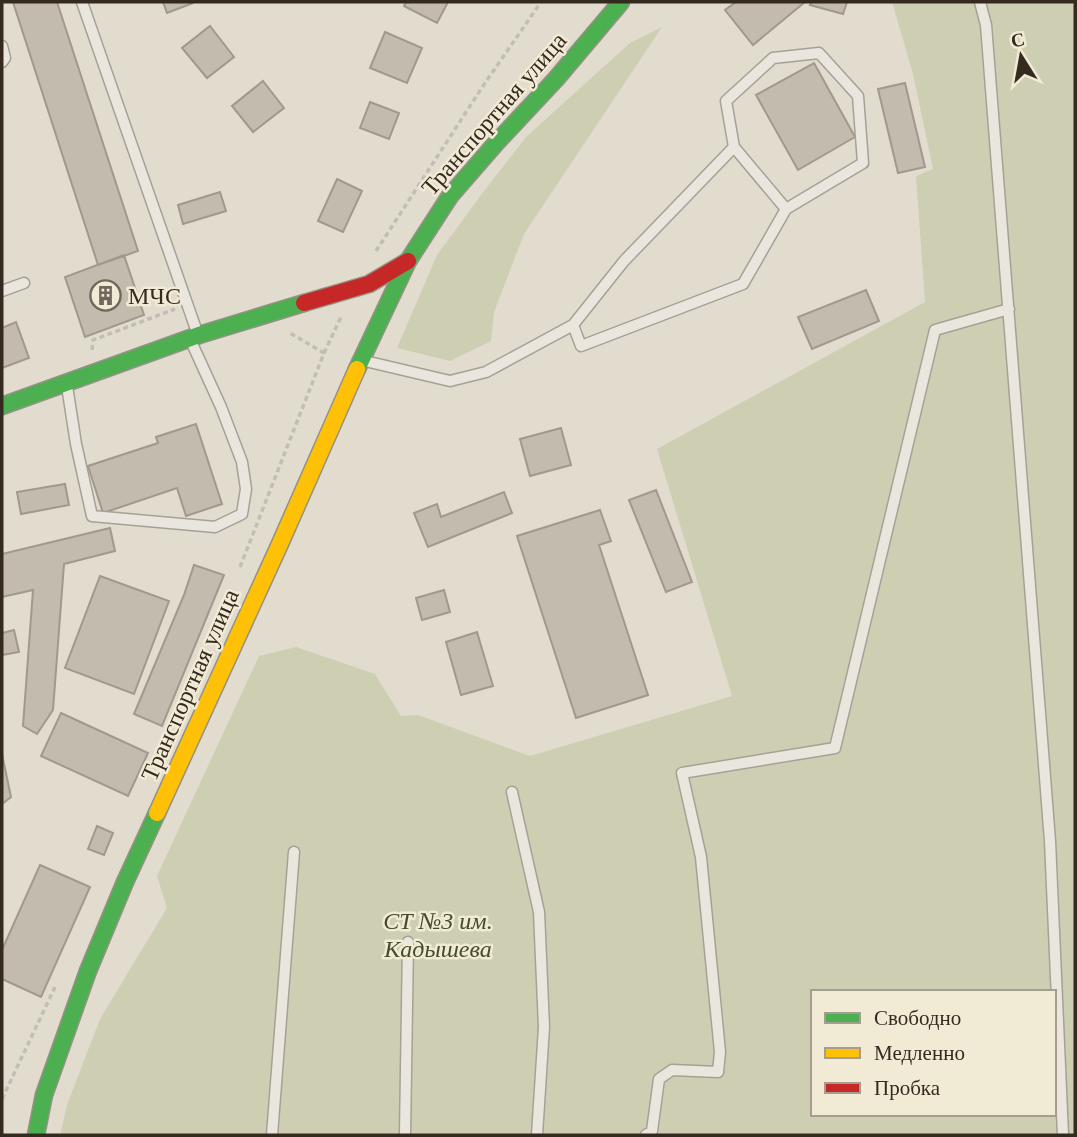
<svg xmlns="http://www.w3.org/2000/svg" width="1077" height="1137" font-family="Georgia,serif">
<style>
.green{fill:#cecfb2;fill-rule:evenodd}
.building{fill:#c4bbaf;stroke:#a1988e;stroke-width:2}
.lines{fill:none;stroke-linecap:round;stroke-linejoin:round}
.lane-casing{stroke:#a6a197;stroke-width:13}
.fast-casing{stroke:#969186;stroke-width:19}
.slow-casing{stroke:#969186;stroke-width:19}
.jam-casing{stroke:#969186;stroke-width:19}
.path{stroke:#c2bdb5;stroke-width:3.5;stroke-dasharray:5 3.5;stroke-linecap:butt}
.lane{stroke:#eae6de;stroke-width:10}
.fast{stroke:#4caf50;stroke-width:16}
.slow{stroke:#ffc107;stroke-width:16}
.jam{stroke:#c62828;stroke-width:16}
.labels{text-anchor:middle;stroke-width:5;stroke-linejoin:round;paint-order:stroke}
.street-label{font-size:24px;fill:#342a20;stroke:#f1ead5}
.poi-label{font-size:24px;fill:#342a20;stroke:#f1ead5;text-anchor:start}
.park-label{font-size:24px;font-style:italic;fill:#434e29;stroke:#f1ead5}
</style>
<rect width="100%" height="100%" fill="#e1dcce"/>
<path class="green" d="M892,2H1075V1135H60L67,1105L100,1019L167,908L157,876L259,656L296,647L375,674L401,716L418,715L530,756L732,696L657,449L925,302L916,176L933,169L913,74ZM813,992H1054V1114H813Z
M662,27L524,234L494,312L491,341L450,361L397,348L437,255L481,195L526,137L630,43Z"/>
<path class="building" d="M13,2H57L138,251L98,265Z
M163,2H193V3L167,13Z
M406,2H448L437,23L404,6Z
M736,2H805L753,45L725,10Z
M811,2H847L843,14L810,5Z
M210,26L234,57L207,78L182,48Z
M385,32L422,48L407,83L370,68Z
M814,63L855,137L798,170L756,95Z
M263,81L284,108L253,132L232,106Z
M905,83L925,167L898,173L878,89Z
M370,102L399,113L389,139L360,128Z
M337,179L362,191L343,232L318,221Z
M220,192L226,211L183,224L178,205Z
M124,255L144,315L85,337L65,277Z
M866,290L879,321L812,349L798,317Z
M16,322L29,358L2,368V328Z
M196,424L222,504L186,516L177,488L103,513L88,466L158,443L156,437Z
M561,428L571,465L530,476L520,439Z
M65,484L69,505L21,514L17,492Z
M656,490L692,582L666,592L629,500Z
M504,492L512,513L428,547L414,513L437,504L441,517Z
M600,510L611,541L599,545L648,695L576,718L517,536Z
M110,528L115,551L64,564L53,710L37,734L23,726L33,590L2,597V554Z
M194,565L224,575L162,726L134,714L184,595Z
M100,576L169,601L134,694L65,668Z
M444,590L450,612L422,620L416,598Z
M14,630L19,652L2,655V633Z
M477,632L493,686L461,695L446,642Z
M61,713L148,753L128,796L41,756Z
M2,754L11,797L2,804Z
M97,826L113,833L104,855L88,849Z
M40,865L90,887L41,997L2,979V950Z"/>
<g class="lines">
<defs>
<path id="lane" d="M82,2L198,335
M980,2L986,25L1050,841L1063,1135
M2,46L5,58L2,62
M2,291L24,283
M573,325L581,346L743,284L786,209L863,163L858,96L819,53L773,58L726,101L734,147L786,209
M365,361L450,381L486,372L573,325L624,261L734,147
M67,386L76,444L92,516L215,527L242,514L246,489L242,462L221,407L190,339
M512,792L539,912L544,1027L537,1135
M272,1135L294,852
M405,1135L408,942
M646,1135L652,1131L659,1079L672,1070L718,1072L720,1052L701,857L682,773L835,748L935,330L1009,309"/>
<path id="fast" d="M357,369L408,261L450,196L497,142L556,79L621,2
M2,406L199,335L304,303
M36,1135L44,1095L88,971L125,882L157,813"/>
<path id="slow" d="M157,813L279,546L357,369"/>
<path id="jam" d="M304,303L369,284L408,261"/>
</defs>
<use href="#lane" class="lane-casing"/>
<use href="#fast" class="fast-casing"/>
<use href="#slow" class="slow-casing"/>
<use href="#jam" class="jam-casing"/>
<path class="path" d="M376,251L483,86L541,2
M92,350L93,340L175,309
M324,353L341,317
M240,567L324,353L290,333
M2,1099L55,987"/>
<use href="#lane" class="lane"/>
<use href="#fast" class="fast"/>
<use href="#slow" class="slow"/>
<use href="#jam" class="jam"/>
</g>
<defs>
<symbol id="building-ring" viewBox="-11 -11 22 22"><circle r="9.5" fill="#f1ead5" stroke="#71685d" stroke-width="1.5"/><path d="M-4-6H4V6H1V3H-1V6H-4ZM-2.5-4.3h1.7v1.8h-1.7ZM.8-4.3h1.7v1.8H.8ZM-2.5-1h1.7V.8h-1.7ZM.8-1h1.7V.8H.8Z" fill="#71685d"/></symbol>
</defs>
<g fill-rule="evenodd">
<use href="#building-ring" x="88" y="278" width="35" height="35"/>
</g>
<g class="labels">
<g class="street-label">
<text transform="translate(494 114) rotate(-49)" y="8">Транспортная улица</text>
<text transform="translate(190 685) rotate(-66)" y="8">Транспортная улица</text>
</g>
<g class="poi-label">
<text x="128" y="304">МЧС</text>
</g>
<g class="park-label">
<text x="438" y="929">СТ №3 им.<tspan x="438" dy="28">Кадышева</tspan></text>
</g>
</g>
<rect width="1077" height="1137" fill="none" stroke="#342a20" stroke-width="7"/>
<rect x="811" y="990" width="245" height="126" fill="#f1ead5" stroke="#a59d8d" stroke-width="2"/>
<rect x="825" y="1013" width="35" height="10" fill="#4caf50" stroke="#a59d8d" stroke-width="2"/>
<text x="874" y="1025" font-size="21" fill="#342a20">Свободно</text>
<rect x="825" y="1048" width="35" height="10" fill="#ffc107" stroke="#a59d8d" stroke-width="2"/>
<text x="874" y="1060" font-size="21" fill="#342a20">Медленно</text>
<rect x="825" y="1083" width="35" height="10" fill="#c62828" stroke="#a59d8d" stroke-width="2"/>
<text x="874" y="1095" font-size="21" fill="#342a20">Пробка</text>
<g transform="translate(1021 56) rotate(349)" stroke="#f1ead5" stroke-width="5" paint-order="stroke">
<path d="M0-5L12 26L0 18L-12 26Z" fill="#342a20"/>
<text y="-10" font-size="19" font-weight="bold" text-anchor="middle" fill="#342a20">С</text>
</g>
</svg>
